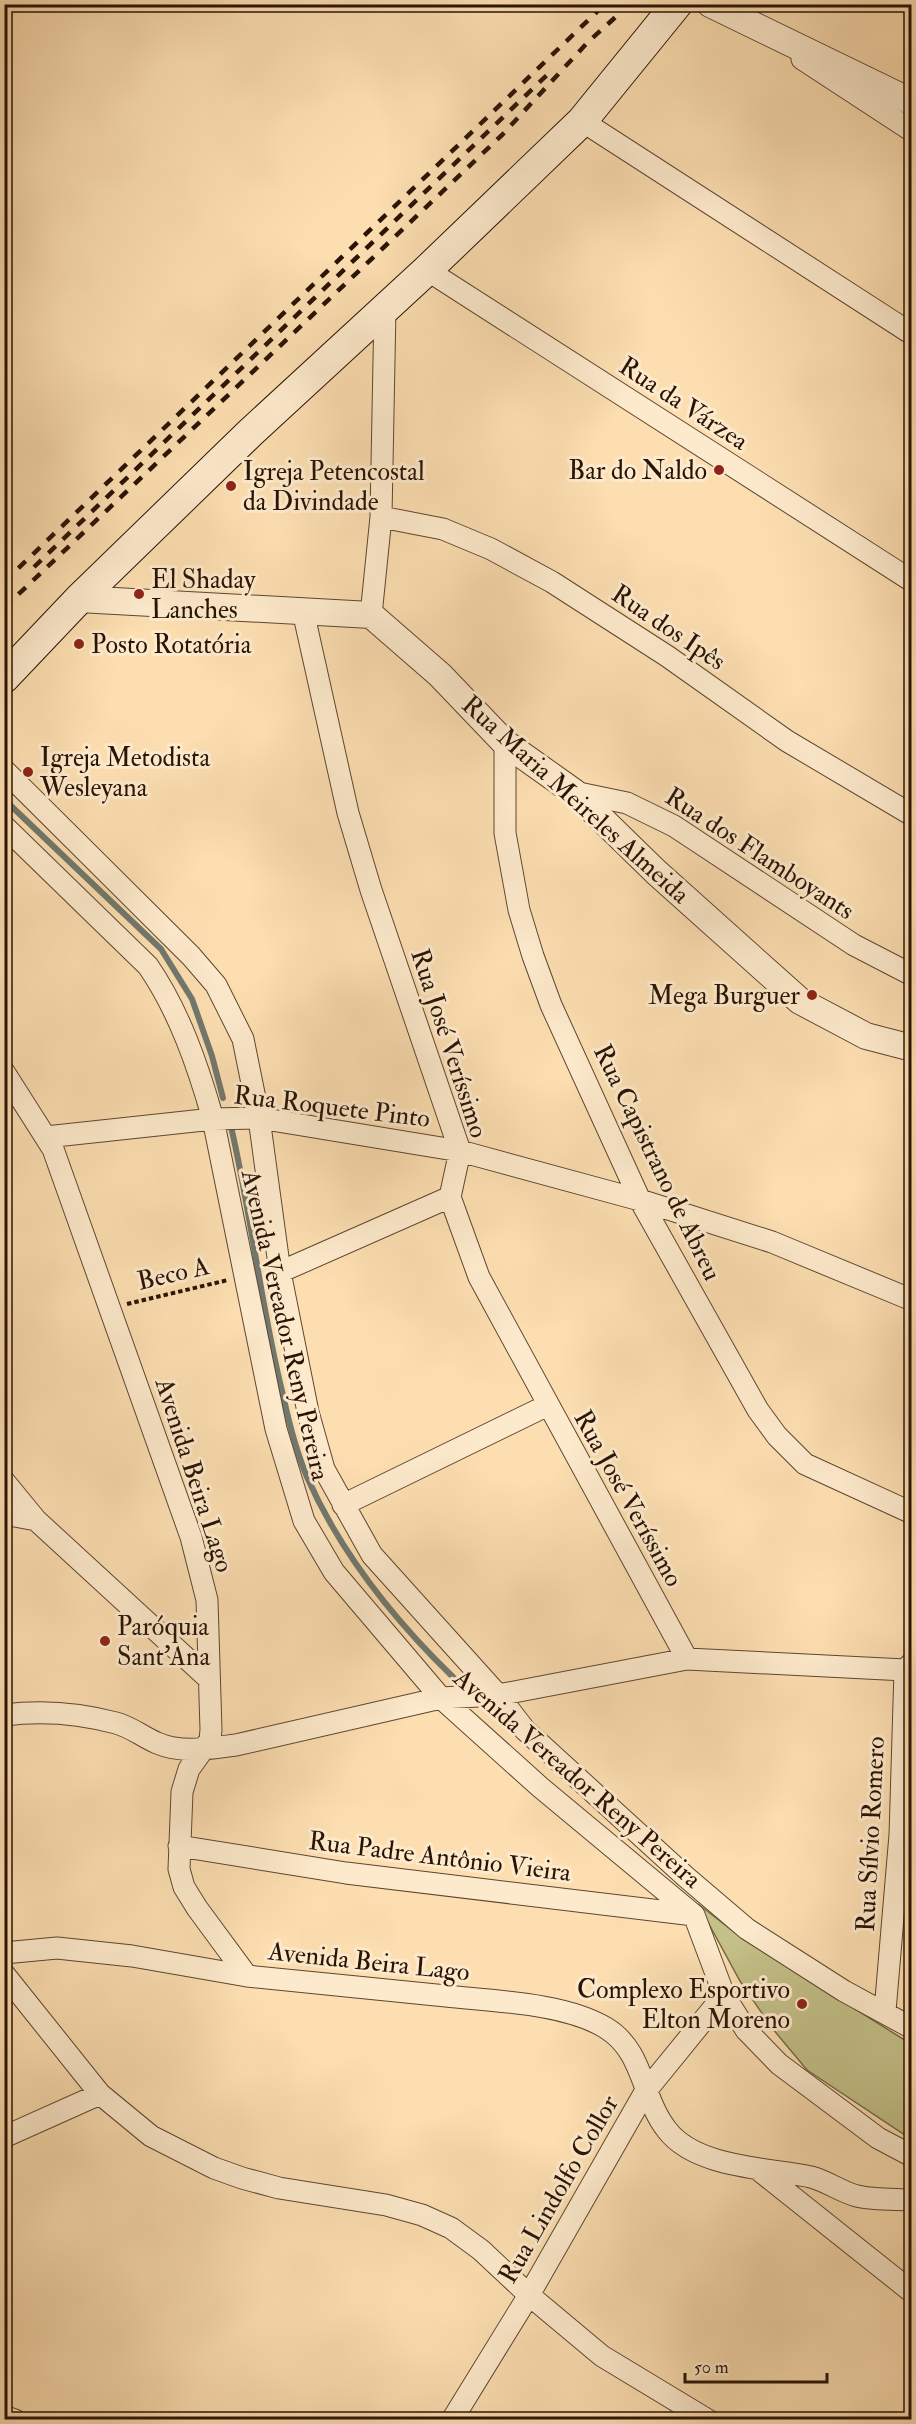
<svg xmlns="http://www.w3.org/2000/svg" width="916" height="2424" font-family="'IM FELL Double Pica',serif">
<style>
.green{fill:#c3c088;stroke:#766a46;stroke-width:1.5}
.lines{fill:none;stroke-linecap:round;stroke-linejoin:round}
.stream{stroke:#71786d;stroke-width:6}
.minor-casing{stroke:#5e4630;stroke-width:23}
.tertiary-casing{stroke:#5e4630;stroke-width:28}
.secondary-casing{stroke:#2a1305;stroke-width:32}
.path{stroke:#2a1305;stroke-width:4;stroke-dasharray:4.5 3;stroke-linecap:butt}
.minor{stroke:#fdeacc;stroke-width:21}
.tertiary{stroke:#fdeacc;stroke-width:26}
.secondary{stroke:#fdeacc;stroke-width:30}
.rail{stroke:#2a1305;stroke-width:4.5;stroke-dasharray:10 10;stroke-linecap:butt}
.poi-dot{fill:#8f2418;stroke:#fdeacc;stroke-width:2}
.labels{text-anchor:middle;stroke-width:6;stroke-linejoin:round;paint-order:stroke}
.street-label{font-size:26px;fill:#2a1305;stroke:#fdeacc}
.poi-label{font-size:26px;fill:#2a1305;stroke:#fdeacc;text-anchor:start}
</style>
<rect width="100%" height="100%" fill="#fcdeb1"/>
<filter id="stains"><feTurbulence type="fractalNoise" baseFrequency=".00333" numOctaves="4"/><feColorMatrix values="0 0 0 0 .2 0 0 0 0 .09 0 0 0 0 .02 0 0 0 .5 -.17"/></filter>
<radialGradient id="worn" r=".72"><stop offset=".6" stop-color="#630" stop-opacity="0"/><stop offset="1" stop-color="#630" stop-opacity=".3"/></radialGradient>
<path class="green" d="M698,1904L742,1938L911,2044V2139L807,2070L772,2028L740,1981Z"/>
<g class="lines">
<path class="stream" d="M9,804L161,949L192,999L212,1056L223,1098
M232,1131C252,1219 261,1308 283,1395C289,1423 296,1451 307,1477C341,1554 394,1620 454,1678"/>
<defs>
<path id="minor" d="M802,59L912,131
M582,121L912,334
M427,270L912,581
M381,517L443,529L491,549L552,582L667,656L787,741L912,815
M303,611L348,813L371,890L460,1151L450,1197L479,1277L687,1659
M371,615L381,517L385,308
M505,743V833L519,910L533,956L551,1005L640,1200L758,1410L777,1436L805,1464L912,1513
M4,770L191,956L216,985L243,1039L259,1118L280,1272L308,1412L324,1469L372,1555L498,1695L525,1730L686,1877L747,1929L844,1991L912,2028
M574,792L627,803L674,826L854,945L912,975
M4,826L148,966C179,1011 198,1066 213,1119L276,1429L304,1521L334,1572L441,1698L540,1787L694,1915L724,1995L746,2030L779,2064L878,2138L912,2156
M4,1072L53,1149L191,1537L207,1600L211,1730L210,1740L189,1769L182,1792L179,1869L184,1887L197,1908L247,1976C313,1983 380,1989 446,1996C492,2001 566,2003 606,2028C644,2051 641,2097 667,2130C696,2168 768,2168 811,2177C827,2181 841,2192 857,2196C874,2200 894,2199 912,2200
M46,1137L213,1119L259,1118L460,1151L640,1200L772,1242L912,1300
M280,1272L450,1197
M4,1481L36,1520L209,1679
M343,1505L548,1405
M4,1514L36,1520
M4,1715C42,1710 79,1713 116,1723C131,1727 143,1737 157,1743C182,1754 211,1748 236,1745L441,1698L498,1695L687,1659L905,1670
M179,1846L346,1873L694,1915
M4,1953L57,1948L132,1956L247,1976
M4,1974L100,2094L151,2136L214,2168L242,2178L279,2188L386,2205L422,2215L451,2228L481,2250L529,2295L602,2356L708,2420
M885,2011L900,1835L905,1670L912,1663
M4,2137L100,2094
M760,2171L912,2292
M4,2416L15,2420
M452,2420L529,2295L645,2092L724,1995"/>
<path id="tertiary" d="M710,4L912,102
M79,599L371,615L440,675L505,743L574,792L656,872L800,1001L866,1036L912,1048"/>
<path id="secondary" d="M4,678L79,599L250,433L427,270L582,121L677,4"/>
</defs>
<use href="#minor" class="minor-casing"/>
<use href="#tertiary" class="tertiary-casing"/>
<use href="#secondary" class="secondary-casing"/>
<path class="path" d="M127,1304L228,1280"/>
<use href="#minor" class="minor"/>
<use href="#tertiary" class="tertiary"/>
<use href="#secondary" class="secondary"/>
<path class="rail" d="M34,567L547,75
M4,582L605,4
M4,608L502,135L588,42L630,4"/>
</g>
<g class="poi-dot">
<circle cx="719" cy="470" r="6"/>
<circle cx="231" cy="486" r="6"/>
<circle cx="139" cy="594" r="6"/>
<circle cx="79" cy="644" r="6"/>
<circle cx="28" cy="772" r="6"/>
<circle cx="812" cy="995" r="6"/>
<circle cx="105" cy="1641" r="6"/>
<circle cx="802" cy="2004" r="6"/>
</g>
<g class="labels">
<g class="street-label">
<text transform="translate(684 403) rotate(33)" y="9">Rua da Várzea</text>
<text transform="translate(669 627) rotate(34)" y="9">Rua dos Ipês</text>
<text transform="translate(576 799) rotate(42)" y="9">Rua Maria Meireles Almeida</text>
<text transform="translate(760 853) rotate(33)" y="9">Rua dos Flamboyants</text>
<text transform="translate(450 1043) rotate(72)" y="9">Rua José Veríssimo</text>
<text transform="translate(332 1106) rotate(7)" y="9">Rua Roquete Pinto</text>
<text transform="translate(658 1162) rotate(64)" y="9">Rua Capistrano de Abreu</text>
<text transform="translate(173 1273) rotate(-13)" y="9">Beco A</text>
<text transform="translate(286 1325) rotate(77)" y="9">Avenida Vereador Reny Pereira</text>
<text transform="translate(195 1475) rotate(72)" y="9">Avenida Beira Lago</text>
<text transform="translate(629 1498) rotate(61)" y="9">Rua José Veríssimo</text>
<text transform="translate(578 1778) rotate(41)" y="9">Avenida Vereador Reny Pereira</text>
<text transform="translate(870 1834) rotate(-87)" y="9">Rua Sílvio Romero</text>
<text transform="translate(440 1856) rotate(7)" y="9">Rua Padre Antônio Vieira</text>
<text transform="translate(369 1961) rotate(6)" y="9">Avenida Beira Lago</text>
<text transform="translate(558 2189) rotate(-60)" y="9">Rua Lindolfo Collor</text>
</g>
<g class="poi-label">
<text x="707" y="479" text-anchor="end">Bar do Naldo</text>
<text x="243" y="480">Igreja Petencostal<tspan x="243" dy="30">da Divindade</tspan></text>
<text x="151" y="588">El Shaday<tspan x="151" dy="30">Lanches</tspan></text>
<text x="91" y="653">Posto Rotatória</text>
<text x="40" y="766">Igreja Metodista<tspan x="40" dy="30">Wesleyana</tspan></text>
<text x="800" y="1004" text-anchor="end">Mega Burguer</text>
<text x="117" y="1635">Paróquia<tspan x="117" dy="30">Sant’Ana</tspan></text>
<text x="790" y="1998" text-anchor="end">Complexo Esportivo<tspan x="790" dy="30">Elton Moreno</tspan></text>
</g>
</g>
<rect width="916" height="2424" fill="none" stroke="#fcdeb1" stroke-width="24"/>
<rect x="6" y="6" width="904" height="2412" fill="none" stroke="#2a1305" stroke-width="3"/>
<rect x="12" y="12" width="892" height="2400" fill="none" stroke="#2a1305" stroke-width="1.5"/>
<path d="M685 2373v9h142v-9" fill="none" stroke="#2a1305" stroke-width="3"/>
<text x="694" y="2373" font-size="18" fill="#2a1305" stroke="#fdeacc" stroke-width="4.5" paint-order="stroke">50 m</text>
<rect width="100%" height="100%" filter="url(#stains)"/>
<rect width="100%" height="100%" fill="url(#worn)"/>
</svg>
